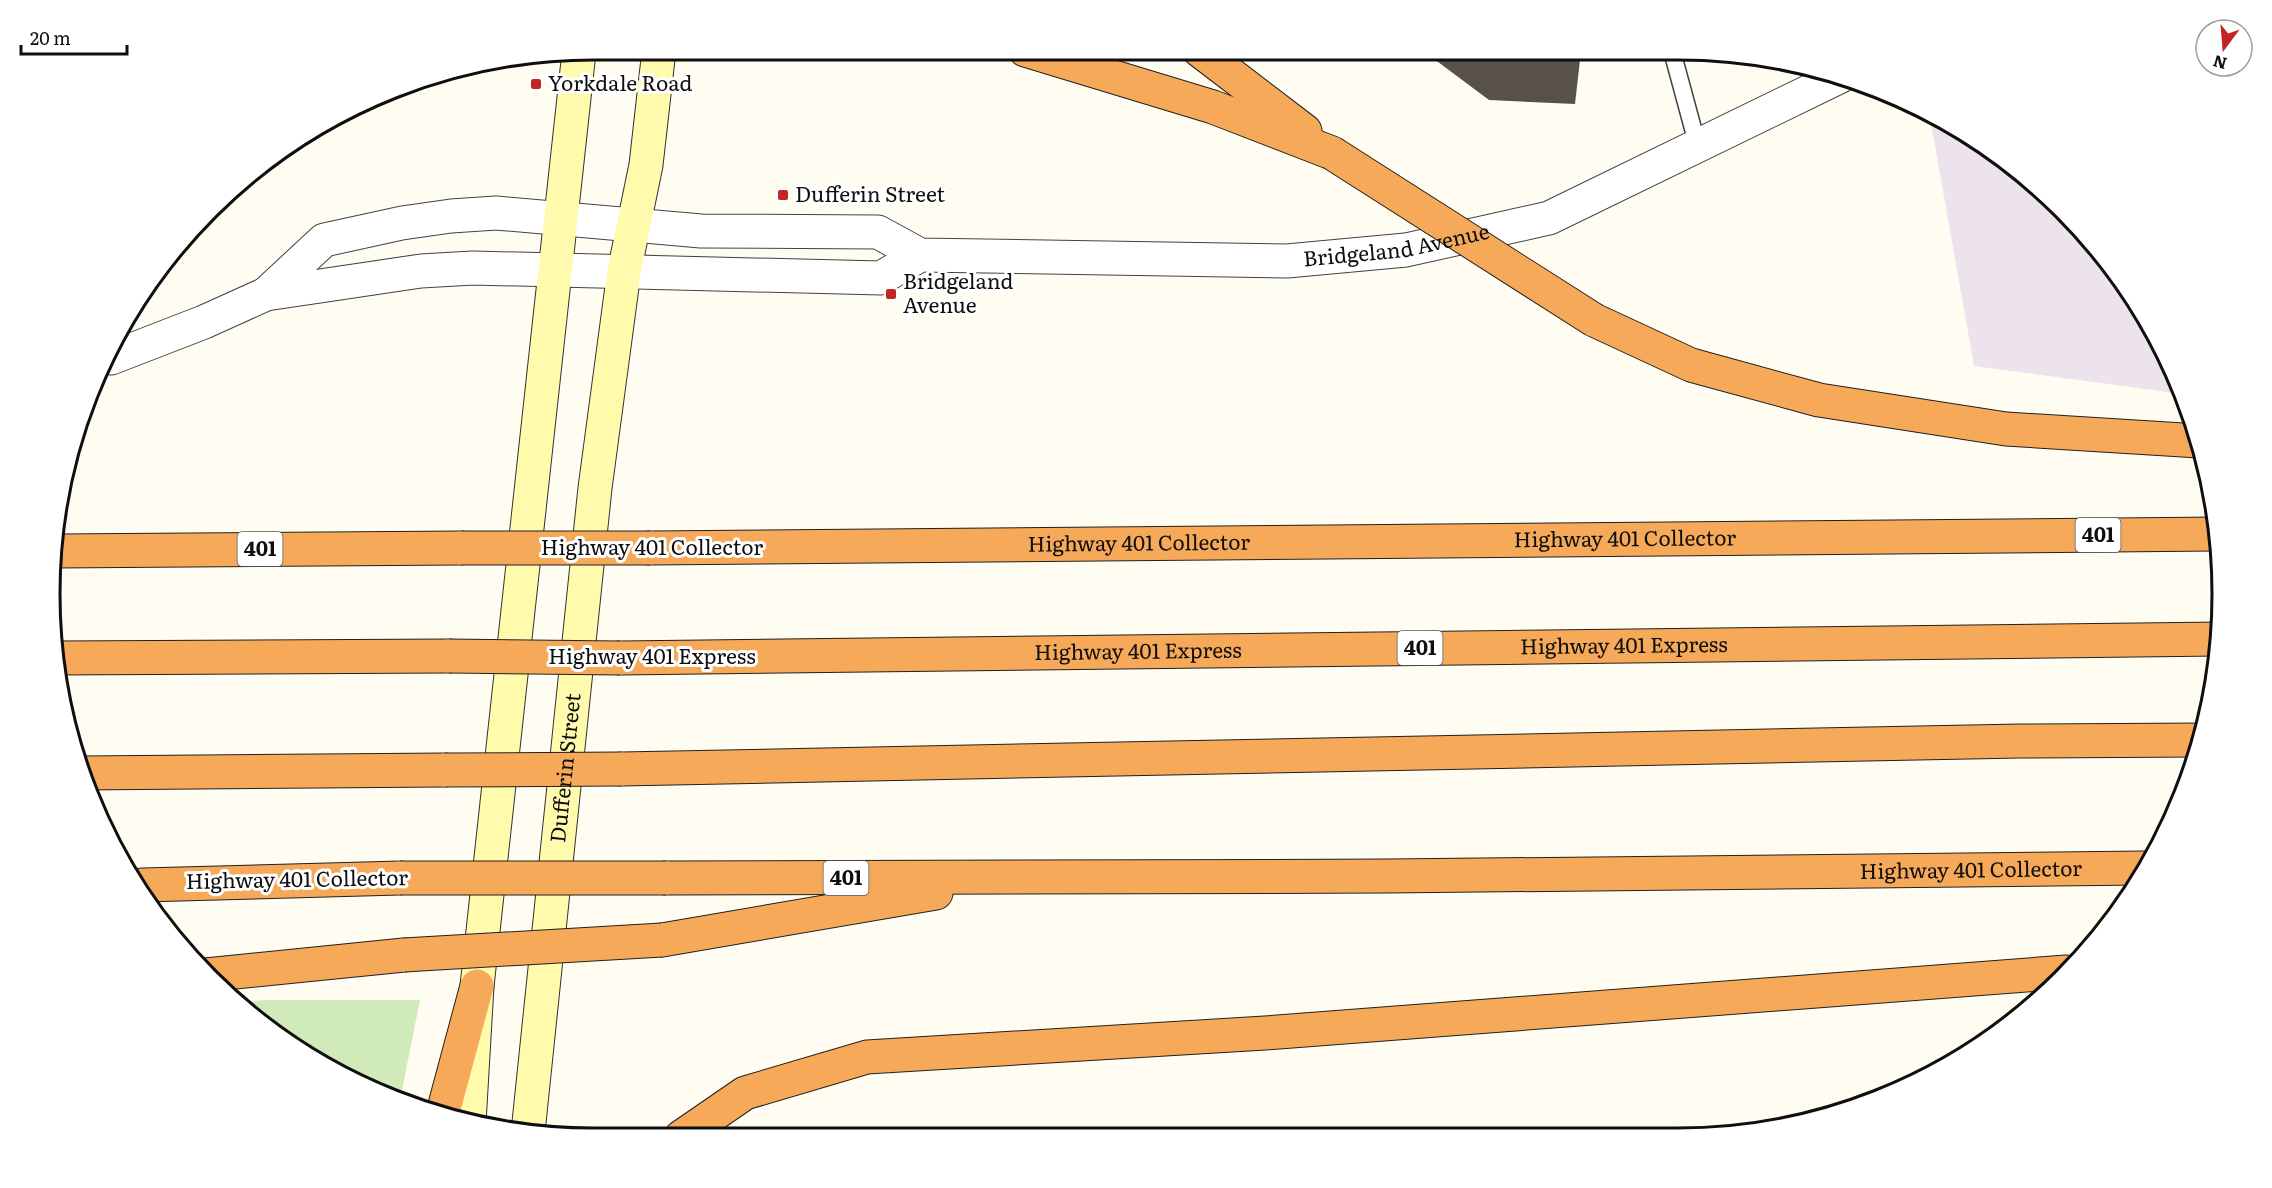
<svg xmlns="http://www.w3.org/2000/svg" width="2272" height="1188" font-family="Literata,serif">
<style>
.industrial{fill:#ede3ed}
.green{fill:#d0eab9}
.building{fill:#58514b}
.lines{fill:none;stroke-linecap:round;stroke-linejoin:round}
.service-casing{stroke:#424242;stroke-width:19}
.tertiary-casing{stroke:#424242;stroke-width:35}
.secondary-casing{stroke:#313131;stroke-width:35}
.motorway-casing{stroke:#202020;stroke-width:35}
.service{stroke:#fff;stroke-width:16}
.tertiary{stroke:#fff;stroke-width:33}
.secondary{stroke:#fffaac;stroke-width:33}
.motorway{stroke:#f6a958;stroke-width:33}
.motorway-bridge-casing{stroke:#202020;stroke-width:35;stroke-linecap:butt}
.motorway-bridge{stroke:#f6a958;stroke-width:33}
.poi-dot{fill:#c12624;stroke:#fff;stroke-width:2}
.labels{text-anchor:middle;stroke-width:6;stroke-linejoin:round;paint-order:stroke}
.shield{fill:#fff;stroke:#575757;stroke-width:1.5}
.shield-label{font-size:20px;font-weight:bold;fill:#0f0f0f}
.poi-label{font-size:21px;fill:#0f0f0f;stroke:#fff;text-anchor:start}
.street-label{font-size:21px;fill:#0f0f0f;stroke:#fff}
.rim{fill:none;stroke:#0f0f0f;stroke-width:3}
</style>
<rect width="100%" height="100%" fill="#fffdf1"/>
<path class="industrial" d="M1929,112L2010,162L2088,235L2150,322L2182,394L1974,366Z"/>
<path class="green" d="M263,1000H420L400,1100L353,1082L242,1003Z"/>
<path class="building" d="M1422,50L1581,51L1575,104L1489,100Z"/>
<g class="lines">
<defs>
<path id="service" d="M1672,51L1698,147"/>
<g id="tertiary">
<path id="s1" d="M266,294L324,240L402,223L451,216L496,213L701,231L878,232L920,255L1287,261L1406,250L1549,218L1841,76"/>
<path d="M111,358L204,322L266,294L421,271L473,268L881,278L920,255"/>
</g>
<g id="secondary">
<path d="M469,1123L477,986L579,52"/>
<path id="s2" d="M528,1132L595,488L624,272L646,165L659,50"/>
</g>
<g id="motorway">
<path d="M1025,50L1213,107L1332,153"/>
<path d="M1199,50L1305,131"/>
<path d="M1594,320L1691,365L1819,400L2006,429L2199,441"/>
<path id="s3" d="M650,548L2218,534"/>
<path d="M58,551L461,548"/>
<path d="M55,658L449,656"/>
<path id="s4" d="M620,658L2220,639"/>
<path d="M621,769L2020,741L2202,740"/>
<path d="M82,773L445,770"/>
<path id="s5" d="M666,878C1159,878 1651,876 2144,868"/>
<path d="M142,885L400,878"/>
<path d="M662,940L936,893"/>
<path d="M206,975L404,955"/>
<path d="M442,1116L477,986"/>
<path d="M681,1137L745,1093L867,1057L1265,1033L2066,972"/>
</g>
</defs>
<use href="#service" class="service-casing"/>
<use href="#tertiary" class="tertiary-casing"/>
<use href="#secondary" class="secondary-casing"/>
<use href="#motorway" class="motorway-casing"/>
<use href="#service" class="service"/>
<use href="#tertiary" class="tertiary"/>
<use href="#secondary" class="secondary"/>
<use href="#motorway" class="motorway"/>
<defs>
<path id="motorway-bridge" d="M1332,153L1594,320
M461,548H650
M449,656L620,658
M445,770L621,769
M400,878H666
M404,955L662,940"/>
</defs>
<use href="#motorway-bridge" class="motorway-bridge-casing"/>
<use href="#motorway-bridge" class="motorway-bridge"/>
</g>
<g class="poi-dot">
<rect x="530" y="78" width="12" height="12" rx="3"/>
<rect x="777" y="189" width="12" height="12" rx="3"/>
<rect x="885" y="288" width="12" height="12" rx="3"/>
</g>
<g class="labels">
<g class="shield">
<rect x="2075.5" y="518" width="45" height="34" rx="4.5"/>
<rect x="237.5" y="532" width="45" height="34" rx="4.5"/>
<rect x="1397.5" y="631" width="45" height="34" rx="4.5"/>
<rect x="823.5" y="861" width="45" height="34" rx="4.5"/>
</g>
<g class="shield-label">
<text x="2098" y="542">401</text>
<text x="260" y="556">401</text>
<text x="1420" y="655">401</text>
<text x="846" y="885">401</text>
</g>
<g class="poi-label">
<text x="548" y="91">Yorkdale Road</text>
<text x="795" y="202">Dufferin Street</text>
<text x="903" y="289">Bridgeland<tspan x="903" dy="24">Avenue</tspan></text>
</g>
<g class="street-label">
<text dy="7" stroke="none"><textPath href="#s1" startOffset="1162">Bridgeland Avenue</textPath></text>
<text dy="7" stroke="none"><textPath href="#s3" startOffset="975">Highway 401 Collector</textPath></text>
<text dy="7" stroke="none"><textPath href="#s3" startOffset="489">Highway 401 Collector</textPath></text>
<text x="652" y="555">Highway 401 Collector</text>
<text dy="7" stroke="none"><textPath href="#s4" startOffset="1004">Highway 401 Express</textPath></text>
<text dy="7" stroke="none"><textPath href="#s4" startOffset="518">Highway 401 Express</textPath></text>
<text x="652" y="664">Highway 401 Express</text>
<text dy="7" stroke="none"><textPath href="#s2" startOffset="366">Dufferin Street</textPath></text>
<text dy="7" stroke="none"><textPath href="#s5" startOffset="1305">Highway 401 Collector</textPath></text>
<text transform="translate(297 880) rotate(-1)" y="7">Highway 401 Collector</text>
</g>
</g>
<path d="M0 0H2272V1188H0ZM594 60H1678A534 534 0 0 1 2212 594V594A534 534 0 0 1 1678 1128H594A534 534 0 0 1 60 594V594A534 534 0 0 1 594 60Z" fill="#fff" fill-rule="evenodd"/>
<path class="rim" d="M594 60H1678A534 534 0 0 1 2212 594V594A534 534 0 0 1 1678 1128H594A534 534 0 0 1 60 594V594A534 534 0 0 1 594 60Z"/>
<g transform="translate(2224 48) rotate(196)"><circle r="28" fill="#ffffff" stroke="#9f9f9f" stroke-width="1.5"/>
<path d="M0-4.5L10 22L0 15L-10 22Z" fill="#c12624"/>
<text y="-9" font-size="16" font-weight="bold" text-anchor="middle" fill="#0f0f0f">N</text>
</g>
<path d="M21 45v9h106v-9" fill="none" stroke="#0f0f0f" stroke-width="3"/>
<text x="30" y="45" font-size="18" fill="#0f0f0f" stroke="#ffffff" stroke-width="4.5" paint-order="stroke">20 m</text>
</svg>
